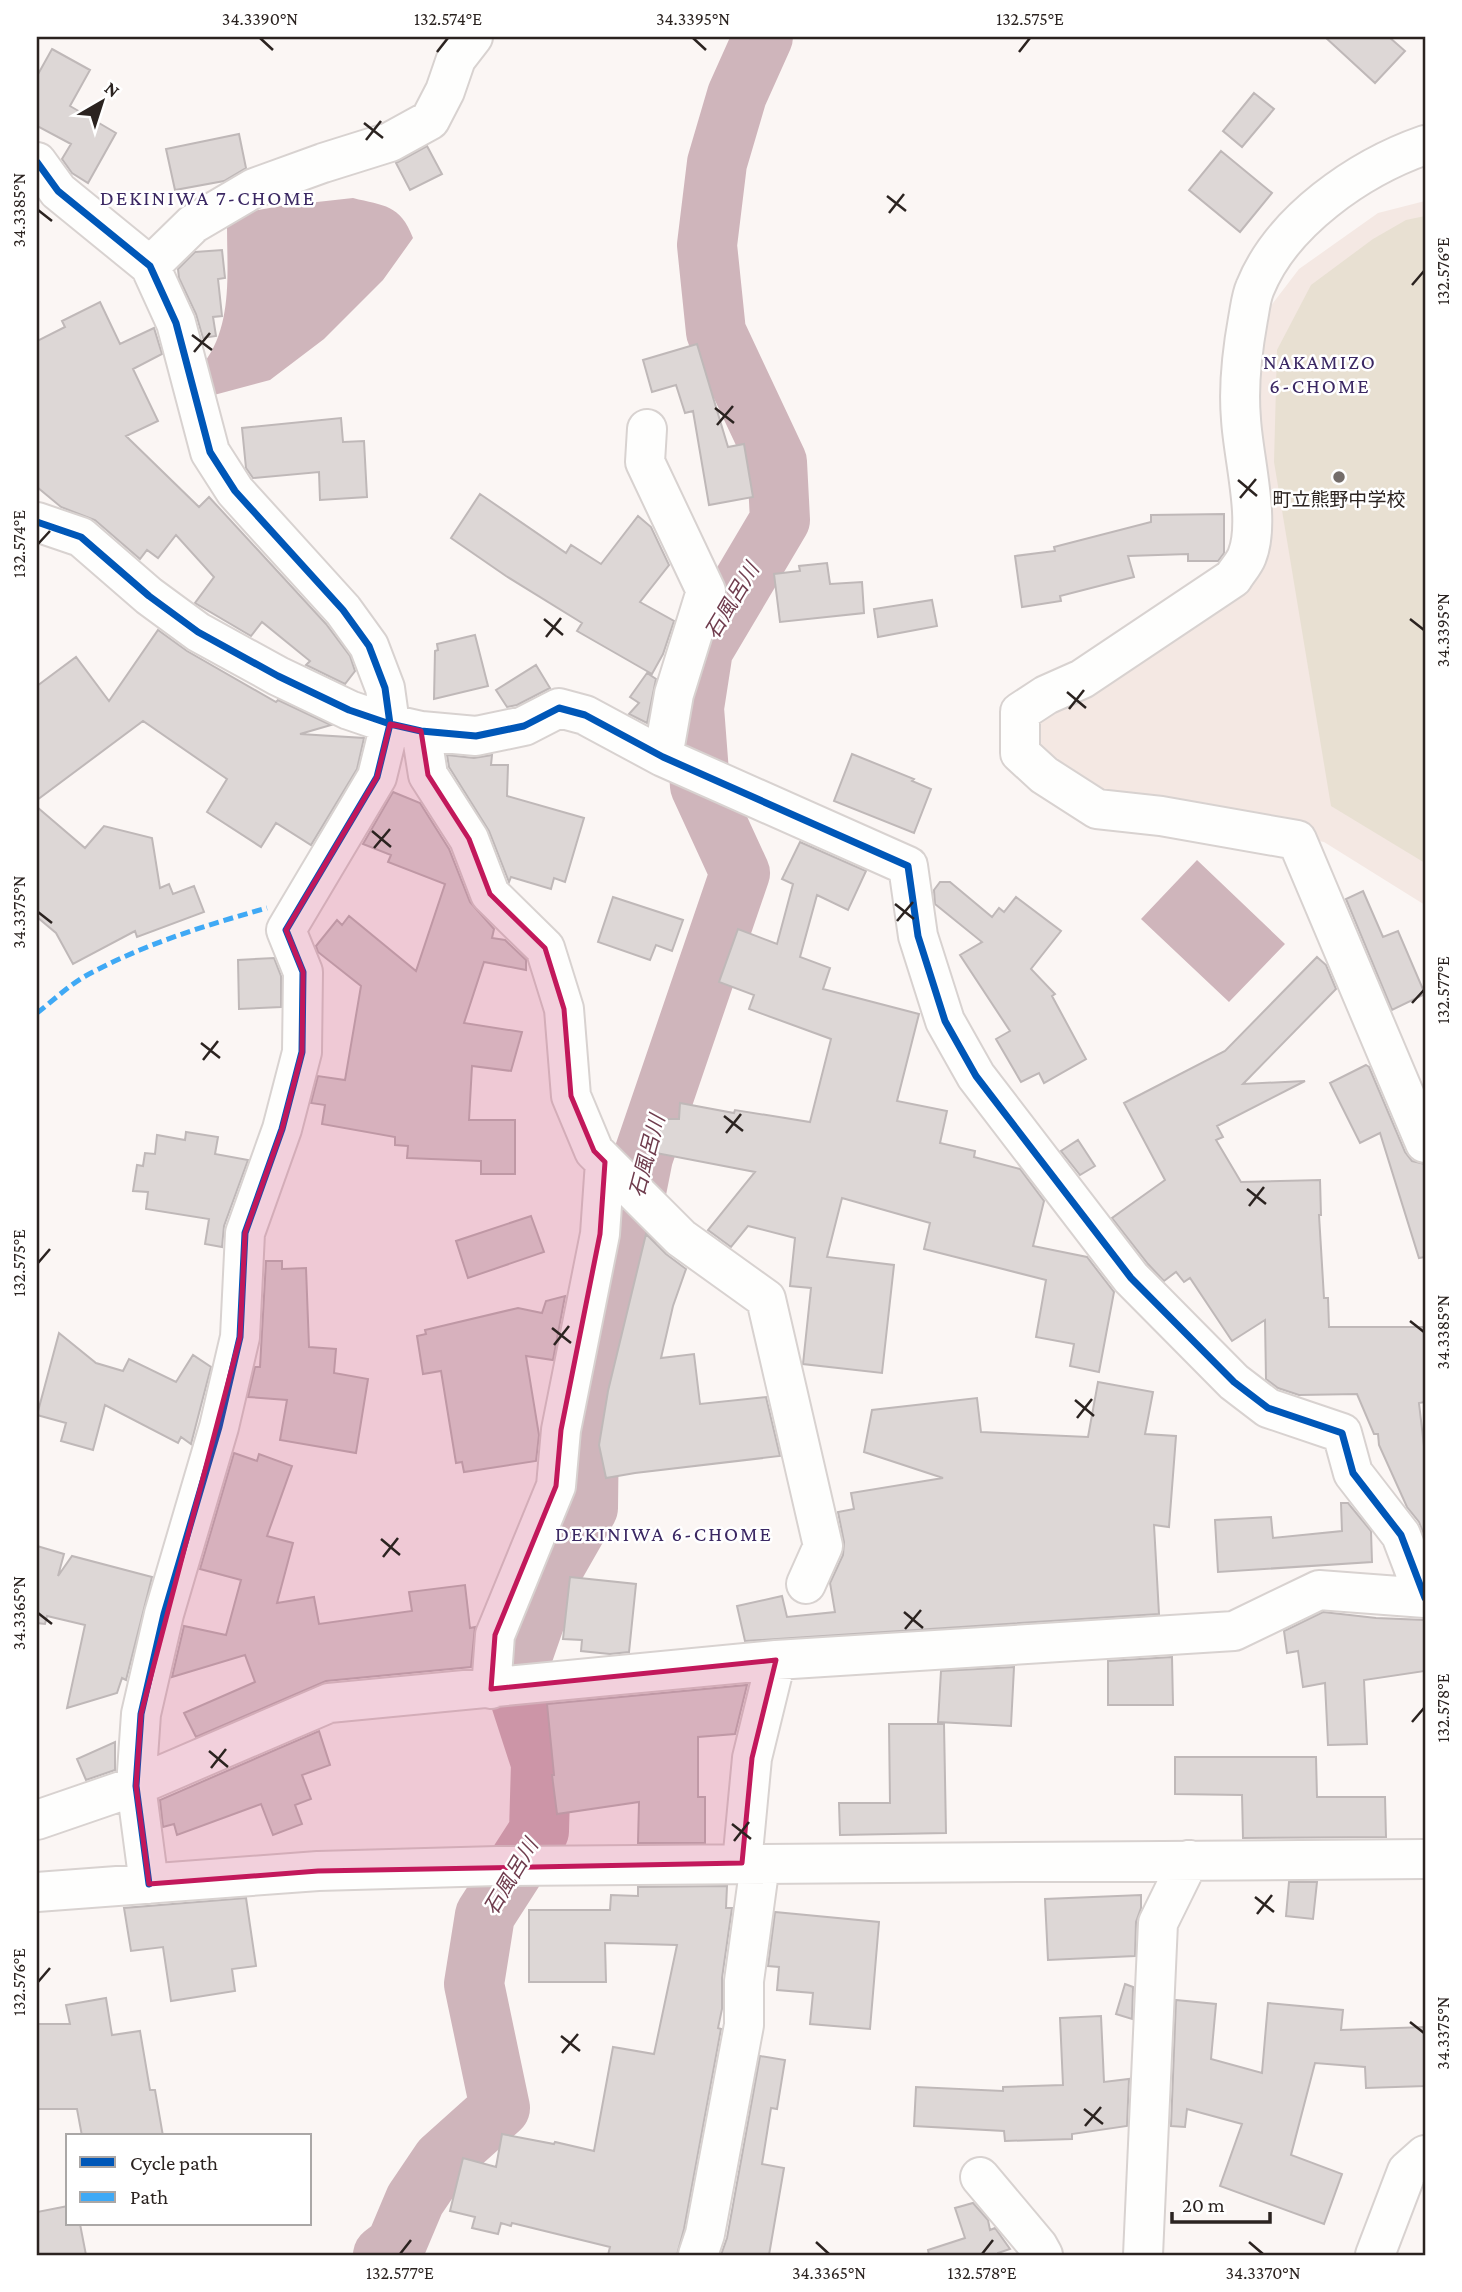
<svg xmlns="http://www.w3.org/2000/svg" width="1462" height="2292" font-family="'Crimson Pro','Noto Sans JP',serif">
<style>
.built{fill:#f4e8e3}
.green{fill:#e8e0d2}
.water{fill:#cfb5bb}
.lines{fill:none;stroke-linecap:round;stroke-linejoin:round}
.river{stroke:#cfb5bb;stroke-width:60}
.building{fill:#ddd7d6;stroke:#bfb8b8;stroke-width:2}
.minor-casing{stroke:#d8d2d0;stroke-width:42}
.minor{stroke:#fefefd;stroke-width:38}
.quiet{stroke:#3fa9f5;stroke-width:5;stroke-dasharray:10 5;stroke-linecap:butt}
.cycleway-casing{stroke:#fff;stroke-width:11}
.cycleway{stroke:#0057b8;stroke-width:7}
.marked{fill:#c2185b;fill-opacity:0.2;stroke:#c2185b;stroke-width:5;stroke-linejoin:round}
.ticks{fill:none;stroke:#2b2320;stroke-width:2.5}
.poi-dot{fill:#746d6a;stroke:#fff;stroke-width:2.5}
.labels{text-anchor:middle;stroke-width:5;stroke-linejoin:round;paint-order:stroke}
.poi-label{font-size:19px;fill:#2b2320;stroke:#fff}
.neighbourhood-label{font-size:21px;letter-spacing:2px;fill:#3b2863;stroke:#fff}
.water-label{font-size:21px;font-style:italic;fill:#6f3c4d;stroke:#fff}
.neatline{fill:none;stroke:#2b2320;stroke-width:2.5}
.ticks-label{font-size:18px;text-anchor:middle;fill:#2b2320}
</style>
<rect width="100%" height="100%" fill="#fbf6f4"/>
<path class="built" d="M1425,201V905L1324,842L1096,795L1042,765L1033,729L1050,709L1114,676L1256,579L1249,375L1270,307L1299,269L1378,213Z"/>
<path class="green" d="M1425,216V863L1331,806L1274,462L1277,350L1311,285L1373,239L1406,220Z"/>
<path class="water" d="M353,198C384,206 400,204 413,238L383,280L324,339L270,380L214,395L204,363C233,324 227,273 227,226L241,213L281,206Z
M1197,860L1285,944L1229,1002L1141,919Z"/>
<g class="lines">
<path class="river" d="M383,2255L396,2245L415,2200L442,2160L500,2108L474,1984L485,1915L539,1831L541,1763L514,1680L552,1571L588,1508L589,1427L643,1157L740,873L700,786L694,708L703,650L780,520L777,462L716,332L707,245L717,163L737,95L763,37"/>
</g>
<path class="building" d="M1325,37H1389L1405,51L1375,83Z
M52,49L90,70L70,106L116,133L88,183L72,173L62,159L71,144L37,126V76Z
M1254,93L1274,109L1242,147L1223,131Z
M239,134L246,168L224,181L175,190L166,149Z
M427,146L442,174L410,190L396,163Z
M1221,151L1272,193L1240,232L1189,190Z
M222,250L225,278L218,279L222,316L213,317L216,336L203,338L196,314L179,278L178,269L195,252Z
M100,302L120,344L154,328L162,354L133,369L158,421L126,436L199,507L209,497L326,624L350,656L355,671L345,684L306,665L310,661L262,622L251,636L195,603L214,577L176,535L158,558L147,550L140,559L95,520L61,507L37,487V341L65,327L62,321Z
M697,344L728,447L744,444L753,497L709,505L693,411L685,413L676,385L652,392L643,360Z
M341,418L343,442L364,441L367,497L320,500L319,472L253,478L246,468L242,428Z
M480,494L566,553L571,545L601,564L638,516L651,527L669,565L640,602L674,621L663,654L652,674L577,631L582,623L506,576L451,538Z
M1224,514V553L1218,561H1188V554L1128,556L1134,577L1060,596L1061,601L1022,607L1015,556L1055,551L1054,547L1151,522V515Z
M827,563L830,584L862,582L864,613L780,622L774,574L800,571L799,566Z
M932,600L937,626L878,637L874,609Z
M158,630L187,651L276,702L278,700L331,725L300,734L364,738L357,769L311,845L276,823L261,847L207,812L227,779L143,721L37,800V686L76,657L109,701Z
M475,635L488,686L434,699L435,651L438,650L437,644Z
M536,665L550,688L517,705L507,707L496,690Z
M647,673L656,679L647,723L629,714L639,703L630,697Z
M852,754L914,779L912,781L931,789L914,833L834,801Z
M447,755L474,758L492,755L491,765H508L507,796L584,818L565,882L554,878L551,889L511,877L509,882L489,831L449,767Z
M393,792L420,803L449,849L470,902L494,929L492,938L505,940L526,960V970L484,962L464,1023L522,1032L511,1071L472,1066L469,1120H515V1174H481V1161L407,1158L408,1146L395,1145V1137L322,1124L325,1105L311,1103L318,1076L345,1080L361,986L318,952L316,946L337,920L342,925L349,916L416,971L445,884L388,862L391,855L363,844Z
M37,807L85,848L104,826L152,838L160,888L169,884L173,894L194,886L204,912L137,937L135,931L73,964L56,933L37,917Z
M800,842L866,871L848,910L817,895L800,957L830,968L823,989L919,1014L897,1101L947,1111L940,1143L975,1151L974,1157L1020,1169L1044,1201L1033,1246L1087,1257L1114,1292L1099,1372L1070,1366L1074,1344L1036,1337L1046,1280L924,1249L930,1223L842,1198L827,1257L894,1265L882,1373L803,1364L811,1288L790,1286L795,1238L748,1226L731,1247L708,1230L755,1172L656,1153L662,1119H679L680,1103L734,1113L735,1110L810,1122L831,1039L749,1009L754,995L719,982L738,929L777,944L793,884L782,879Z
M940,882H950L992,917L999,908L1004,912L1016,897L1061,931L1031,969L1055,994L1052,996L1086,1059L1044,1083L1039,1073L1021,1082L996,1039L1010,1031L960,955L982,942L935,904L934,890Z
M1363,891L1383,937L1398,931L1425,994L1392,1010L1346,899Z
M613,897L683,920L672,951L656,945L650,960L598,942Z
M1317,957L1326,965L1336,989L1243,1084L1305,1081L1217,1126L1223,1137L1216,1140L1241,1182L1320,1180L1321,1215H1319L1324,1298H1328L1329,1327H1425V1402L1419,1403L1425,1455V1537L1419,1522L1407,1507L1379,1445L1378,1434H1374L1357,1394L1299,1395L1278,1388L1266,1379L1265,1320L1232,1341L1190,1278L1184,1282L1176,1272L1164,1281L1148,1264L1112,1218L1165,1180L1124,1103L1225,1051Z
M274,958L281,976V1007L239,1009L238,960Z
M1366,1065L1369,1067L1405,1152L1412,1161L1425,1164V1257L1419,1258L1380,1133L1360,1143L1330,1083Z
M186,1132L218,1137L215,1154L248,1160L224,1226L222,1247L205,1244L209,1219L146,1209L148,1192L133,1191L137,1165L143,1166L145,1153L155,1154L157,1135L185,1140Z
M1078,1140L1095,1166L1080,1175L1061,1151Z
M531,1216L544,1252L468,1278L456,1241Z
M646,1234L666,1254L686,1269L673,1306L661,1358L694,1354L700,1404L766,1397L780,1456L635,1473L606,1478L599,1445L608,1391Z
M266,1261H282V1269L306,1268L309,1347L336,1349L334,1373L368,1379L356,1453L280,1440L287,1400L248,1397L255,1367H260Z
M565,1296L553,1360L526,1356L539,1435L536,1461L464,1472L462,1462L456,1463L441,1371L423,1374L417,1336L426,1334L425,1330L518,1308L542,1313L546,1301Z
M59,1333L96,1363L123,1371L129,1359L176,1382L193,1355L211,1367L191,1444L181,1437L178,1443L105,1405L93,1450L61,1441L66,1423L37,1415Z
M1098,1382L1153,1392L1145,1434L1176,1436L1169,1527L1154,1525L1159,1614L745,1641L737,1606L782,1596L787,1617L835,1612L830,1583L843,1555L844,1542L838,1512L854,1509L851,1493L943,1478L864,1452L872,1410L977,1398L981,1432L1088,1437Z
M234,1453L257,1461L259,1454L292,1466L267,1536L293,1543L277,1603L314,1597L319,1624L412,1611L409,1592L465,1585L470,1628L475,1627L471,1667L326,1681L196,1737L184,1713L255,1682L245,1655L172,1677L184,1626L226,1635L241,1580L200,1569Z
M1341,1503H1348L1371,1531L1372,1562L1218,1572L1215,1520L1271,1517L1273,1538L1342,1531Z
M37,1546L64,1554L58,1576L72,1556L152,1577L126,1680L122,1678L117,1693L67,1708L85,1625L47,1616L45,1624L37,1623Z
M570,1577L636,1584L629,1652L610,1654L581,1651L582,1640L563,1639Z
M1323,1612L1376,1618L1425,1620V1671L1364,1680L1367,1744L1328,1745L1325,1683L1303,1687L1298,1651L1287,1653L1284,1631Z
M1172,1657L1173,1705H1108V1661Z
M1014,1667L1011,1726L938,1722L941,1671Z
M747,1685L735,1734L698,1737V1797H705V1843H638L639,1802L557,1814L552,1775H554L547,1704Z
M889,1724H944L946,1833L840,1835L839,1803H890Z
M319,1731L330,1765L302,1775L311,1799L295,1805L302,1824L273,1835L261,1804L177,1835L174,1824L163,1827L160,1800Z
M115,1742V1770L86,1780L77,1759Z
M1175,1757H1316L1317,1797H1385L1386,1837L1243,1838L1242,1795L1175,1794Z
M1289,1882H1317L1313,1919L1286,1916Z
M727,1886L726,1908H732L722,1978V2009L718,2028L721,2029L684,2229L677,2255H608L610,2247L512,2223L511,2226L501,2223L498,2234L472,2228L475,2217L450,2211L463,2158L496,2167L502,2134L554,2144L555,2142L594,2151L613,2047L654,2054L677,1945L605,1943L606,1982H529V1910H610L611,1895L638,1896V1887Z
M1141,1895V1908L1136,1922L1135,1956L1048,1960L1045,1899Z
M246,1898L256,1966L232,1969L235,1991L171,2001L163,1947L131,1951L124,1908Z
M775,1912L879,1922L870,2029L810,2024L813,1993L777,1990L779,1967L768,1966Z
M1125,1984L1133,1987L1132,2019L1116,2014Z
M106,1998L112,2035L140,2031L150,2090H155L163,2136H82L77,2109H37V2024H70L66,2005Z
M1176,2000L1216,2004L1211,2059L1262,2073L1268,2003L1343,2010L1341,2030L1425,2027V2086L1366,2088L1365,2067L1315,2063L1291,2155L1342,2174L1324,2224L1220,2186L1242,2124L1187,2109L1185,2127L1171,2126Z
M1101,2016L1104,2082L1129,2079L1127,2126L1072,2134V2139L1005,2141L1004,2131L914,2126L916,2087L1003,2091V2087L1063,2085L1060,2018Z
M760,2056L785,2060L777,2109L771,2108L762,2164L784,2168L769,2255H721L727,2238Z
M973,2203L988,2220L990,2230L995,2228L1010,2249L998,2253V2255H929L928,2250L965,2238L955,2208Z
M68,2206V2224H80L86,2255H37V2212Z"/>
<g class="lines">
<defs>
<path id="minor" d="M1425,145C1359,168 1282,221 1255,288C1251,297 1250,309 1248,319C1242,352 1238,385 1241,419C1243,457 1261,521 1247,556C1244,564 1237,571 1233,578L1082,679L1046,695L1020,712V753L1044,775L1097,809L1161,816L1297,840L1425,1143
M37,162L58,191L150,266L176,323L210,452L235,491L343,610L369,646L385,688L390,724L377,777L286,930L303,972L302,1052L282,1129L245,1233L240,1337L219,1427L164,1614L141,1714L136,1786L149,1884
M150,266L193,224L254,188L323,163L390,142L430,120L445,91L456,59L473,37
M647,429L645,462L706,591L674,694L663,757
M37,522L81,537L149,596L198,632L278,676L349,710L390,724L421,731L476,736L524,726L559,708L585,715L663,757L908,866L918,936L945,1021L976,1076L1131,1278L1234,1382L1268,1408L1342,1433L1353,1473L1401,1535L1425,1598
M421,731L428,775L469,839L490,894L545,948L564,1009L571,1096L594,1151L681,1238L766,1299L823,1546L806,1584
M491,1689L495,1635L556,1486L561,1430L600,1234L605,1162
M37,1820L136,1786L329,1703L776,1660L1234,1631L1319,1590L1425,1598
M742,1863L752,1758L776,1660
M37,1892L318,1871L497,1866L1425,1859
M980,2177L1038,2246L1043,2255
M698,2255L705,2234L744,2025V1981L760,1864
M1143,2255L1158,1923L1189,1860
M1375,2255L1407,2171L1425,2155"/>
</defs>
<use href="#minor" class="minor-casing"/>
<use href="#minor" class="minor"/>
<path class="quiet" d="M37,1013C54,1000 70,984 89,974C145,944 206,925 267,908"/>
<defs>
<path id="cycleway" d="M37,162L58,191L150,266L176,323L210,452L235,491L343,610L369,646L385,688L390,724L377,777L286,930L303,972L302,1052L282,1129L245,1233L240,1337L219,1427L164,1614L141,1714L136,1786L149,1884
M37,522L81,537L149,596L198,632L278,676L349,710L390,724L421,731L476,736L524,726L559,708L585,715L663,757L908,866L918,936L945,1021L976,1076L1131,1278L1234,1382L1268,1408L1342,1433L1353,1473L1401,1535L1425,1598"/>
</defs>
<use href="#cycleway" class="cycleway-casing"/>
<use href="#cycleway" class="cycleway"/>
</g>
<path class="marked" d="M390,724L421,731L428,775L469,839L490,894L545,948L564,1009L571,1096L594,1151L605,1162L600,1234L561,1430L556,1486L495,1635L491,1689L776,1660L752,1758L742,1863L318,1871L149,1884L136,1786L141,1714L240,1337L245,1233L282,1129L302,1052L303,972L286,930L377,777Z"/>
<path class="ticks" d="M260,38L273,50M693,38L706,50M437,52L448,38M1019,52L1030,38M364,123L383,138M366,140L381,121M887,196L906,211M38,210L52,221M889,213L904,194M1412,285L1424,271M192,335L212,350M194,352L210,333M715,408L734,423M717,425L733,406M1238,480L1257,496M1240,498L1256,479M38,544L50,531M544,619L563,635M1410,619L1424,630M546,637L561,618M1067,692L1086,708M1069,709L1084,690M372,831L391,847M374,848L390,829M895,904L914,919M38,912L52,923M897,921L913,902M1412,1003L1424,990M201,1043L220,1058M203,1060L218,1041M724,1116L743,1131M726,1133L741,1114M1247,1189L1266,1204M1249,1206L1264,1187M38,1263L50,1249M1410,1321L1424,1332M552,1328L571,1343M554,1345L569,1326M1075,1400L1094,1416M1077,1418L1092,1399M381,1539L400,1555M383,1557L398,1538M904,1612L923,1628M38,1613L52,1624M905,1629L921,1610M1412,1722L1424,1708M209,1751L228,1767M211,1768L226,1749M732,1824L751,1839M734,1841L749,1822M1255,1897L1274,1912M1257,1914L1272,1895M38,1982L50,1968M1410,2022L1424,2033M561,2036L580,2051M562,2053L578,2034M1084,2109L1103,2124M1085,2126L1101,2107M816,2242L829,2254M1249,2242L1263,2254M400,2254L411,2240M982,2254L993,2240"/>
<circle class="poi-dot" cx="1339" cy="477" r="7"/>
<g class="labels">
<g class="poi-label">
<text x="1339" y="506">町立熊野中学校</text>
</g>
<g class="neighbourhood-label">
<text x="208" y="205">DEKINIWA 7-CHOME</text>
<text x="1320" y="369">NAKAMIZO<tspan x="1320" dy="24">6-CHOME</tspan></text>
<text x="664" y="1541">DEKINIWA 6-CHOME</text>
</g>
<g class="water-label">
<text transform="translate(732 601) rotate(-59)" y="7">石風呂川</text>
<text transform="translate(647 1156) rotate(-75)" y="7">石風呂川</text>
<text transform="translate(511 1877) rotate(-59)" y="7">石風呂川</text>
</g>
</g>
<rect width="1462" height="2292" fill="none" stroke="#ffffff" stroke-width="77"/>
<rect x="66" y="2134" width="245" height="91" fill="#ffffff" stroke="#aaa7a6" stroke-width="2"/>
<rect x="80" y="2157" width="35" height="10" fill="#0057b8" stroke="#aaa7a6" stroke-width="2"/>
<text x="130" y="2170" font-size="21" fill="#2b2320">Cycle path</text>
<rect x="80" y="2192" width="35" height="10" fill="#3fa9f5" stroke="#aaa7a6" stroke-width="2"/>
<text x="130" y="2204" font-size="21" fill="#2b2320">Path</text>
<g transform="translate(102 102) rotate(39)" stroke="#ffffff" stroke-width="5" paint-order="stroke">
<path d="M0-5L12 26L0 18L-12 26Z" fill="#2b2320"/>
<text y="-10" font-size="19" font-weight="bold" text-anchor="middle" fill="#2b2320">N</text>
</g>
<path d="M1172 2212v10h98v-10" fill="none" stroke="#2b2320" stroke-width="3.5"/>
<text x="1182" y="2212" font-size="21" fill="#2b2320" stroke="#ffffff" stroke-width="5" paint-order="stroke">20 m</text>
<rect x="38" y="38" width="1386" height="2216" class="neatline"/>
<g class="ticks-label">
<text x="260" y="25">34.3390°N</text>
<text x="448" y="25">132.574°E</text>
<text x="693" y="25">34.3395°N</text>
<text x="1030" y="25">132.575°E</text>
<text transform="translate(19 210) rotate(-90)" y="6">34.3385°N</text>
<text transform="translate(1443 271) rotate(-90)" y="6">132.576°E</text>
<text transform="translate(19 544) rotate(-90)" y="6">132.574°E</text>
<text transform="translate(1443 630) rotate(-90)" y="6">34.3395°N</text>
<text transform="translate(19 912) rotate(-90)" y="6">34.3375°N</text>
<text transform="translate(1443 990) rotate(-90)" y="6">132.577°E</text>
<text transform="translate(19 1263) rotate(-90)" y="6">132.575°E</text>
<text transform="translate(1443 1332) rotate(-90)" y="6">34.3385°N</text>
<text transform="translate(19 1613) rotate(-90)" y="6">34.3365°N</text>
<text transform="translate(1443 1708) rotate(-90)" y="6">132.578°E</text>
<text transform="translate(19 1982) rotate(-90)" y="6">132.576°E</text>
<text transform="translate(1443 2033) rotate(-90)" y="6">34.3375°N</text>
<text x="400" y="2279">132.577°E</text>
<text x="829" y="2279">34.3365°N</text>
<text x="982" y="2279">132.578°E</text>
<text x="1263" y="2279">34.3370°N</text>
</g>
</svg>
